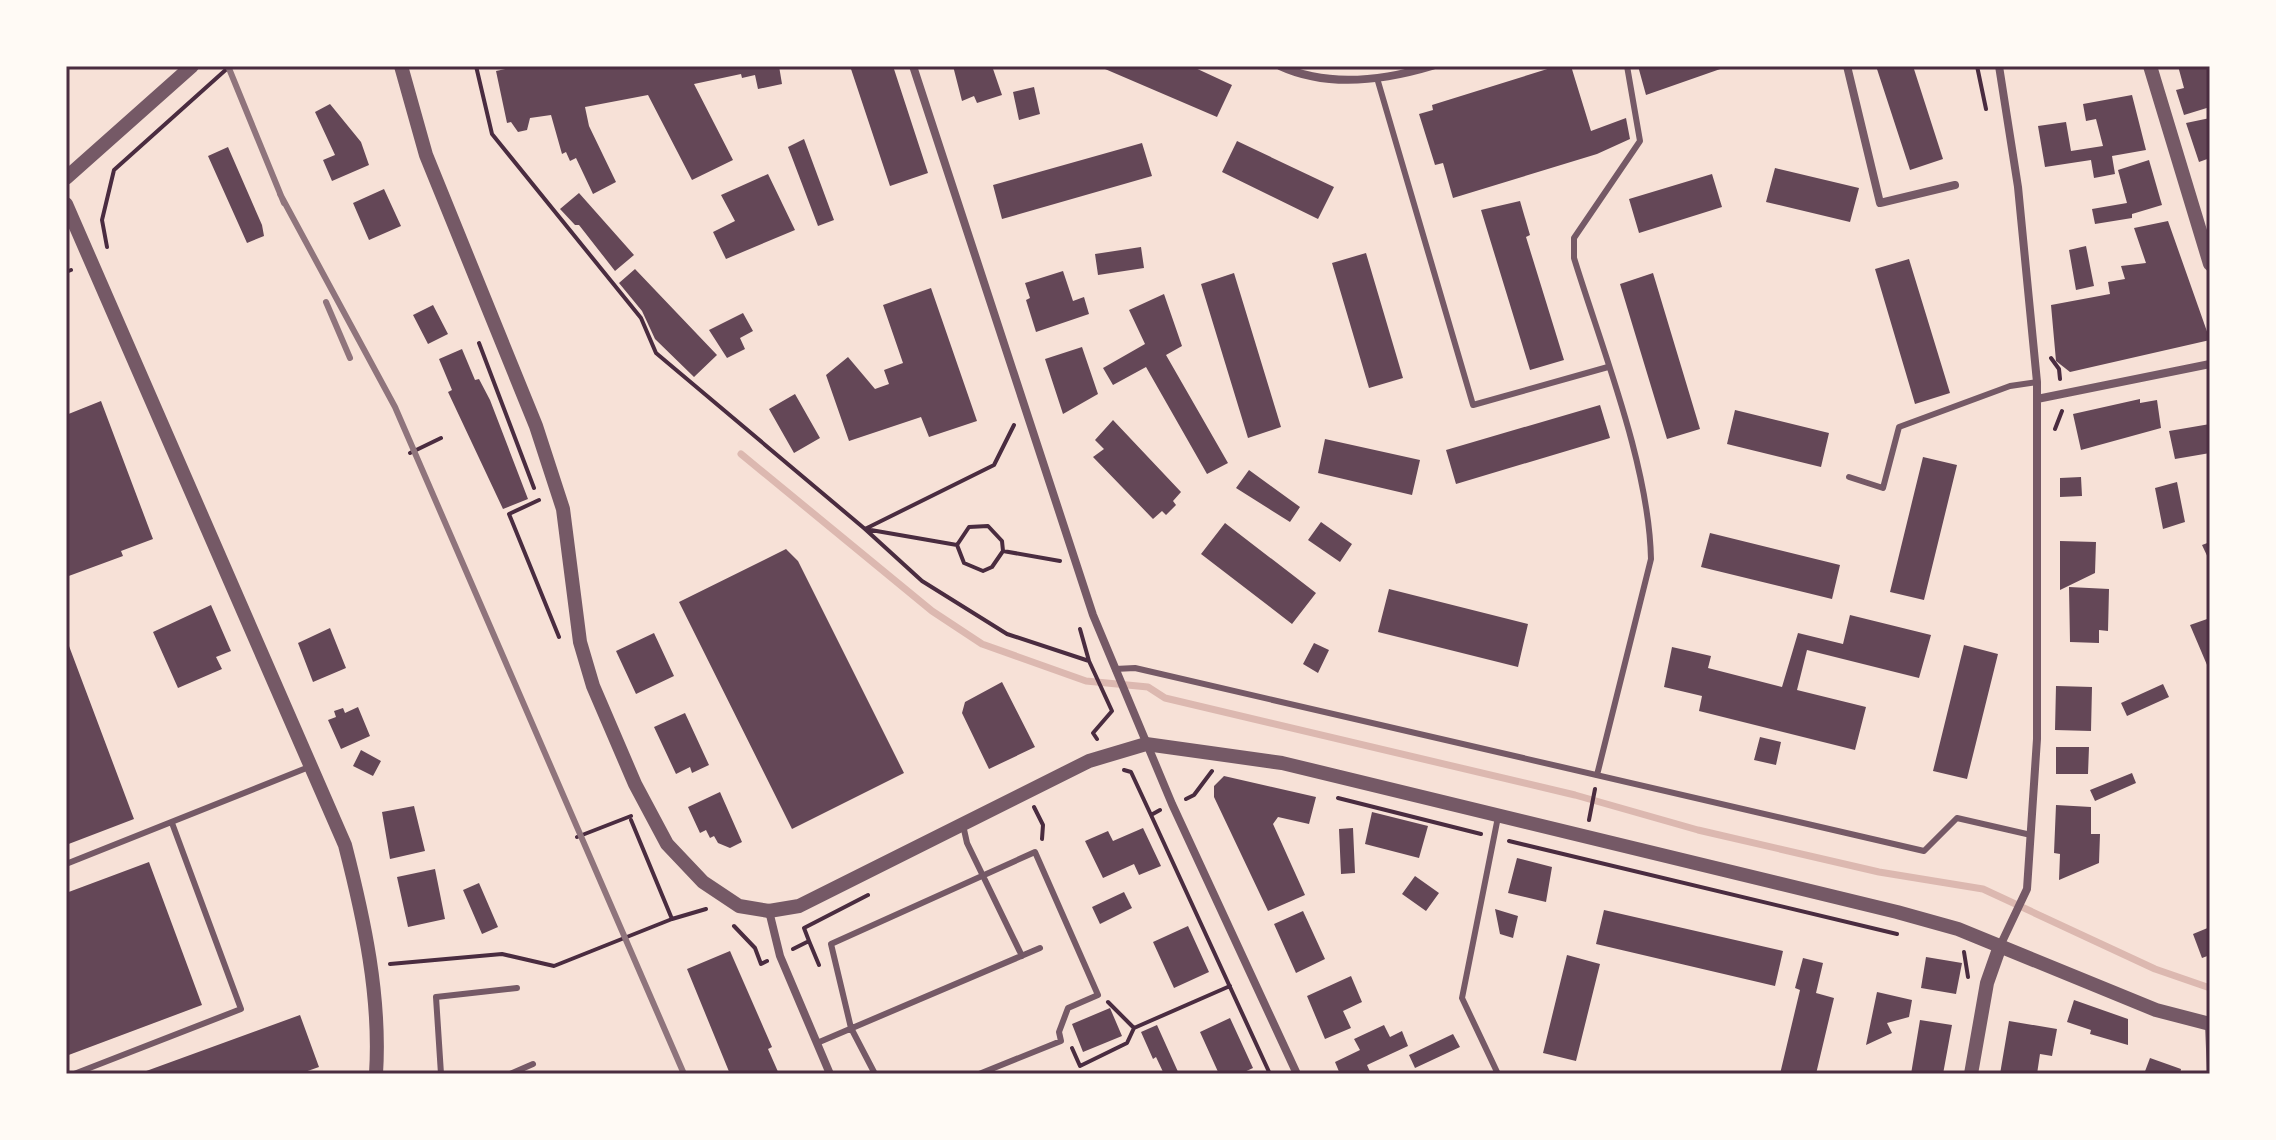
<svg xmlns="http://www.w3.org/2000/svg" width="2276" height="1140" font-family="'Zilla Slab',serif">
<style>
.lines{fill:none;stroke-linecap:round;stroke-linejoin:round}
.stream{stroke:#dcb8b0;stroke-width:7}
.building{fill:#644757}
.path{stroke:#4a2c40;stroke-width:4}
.service{stroke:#755966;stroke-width:6}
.minor{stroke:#755966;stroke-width:8}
.tertiary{stroke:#755966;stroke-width:14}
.rail{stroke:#8f747c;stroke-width:6}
.neatline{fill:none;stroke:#4a2c40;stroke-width:3}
</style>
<rect width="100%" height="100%" fill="#f7e1d7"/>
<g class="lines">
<path class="stream" d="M741,454L932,611L982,644L1086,681L1148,687L1165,698L1575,795L1698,830L1879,872L1983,889L2155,969L2210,988"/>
</g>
<path class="building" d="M520,66H779L782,84L758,89L755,75L742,78L741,74L694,84L733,160L692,180L648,95L585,107L589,126L616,182L593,194L576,158L570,161L566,152L562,154L551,115L530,118L527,130L518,132L511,122L507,123L496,71Z
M850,66H893L928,173L890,186Z
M953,66H992L1002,95L977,103L974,96L962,101Z
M1098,66H1191L1232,85L1217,117Z
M1557,66H1571L1591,131L1626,118L1630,139L1597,154L1453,198L1443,163L1435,165L1419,114L1433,110L1432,105Z
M1638,66H1726V67L1646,95Z
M1876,66H1913L1943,159L1910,170Z
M2178,66H2210V107L2184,115L2176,90L2184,88Z
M1034,87L1040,114L1019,120L1013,92Z
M2132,95L2146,150L2112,156L2115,174L2094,178L2091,160L2045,167L2038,126L2066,122L2071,151L2103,146L2096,119L2086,121L2083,104Z
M330,104L361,142L369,165L332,181L323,160L335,155L315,112Z
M2210,118V158L2199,162L2186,123Z
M804,139L834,220L818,226L788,147Z
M1237,141L1334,187L1318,219L1222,172Z
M1142,143L1152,176L1002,219L993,185Z
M228,147L262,225L264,236L247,243L208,156Z
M2149,160L2162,205L2132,214V218L2095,224L2092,209L2127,203L2118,170Z
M1775,168L1859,188L1850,222L1766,202Z
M768,174L795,230L726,259L713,232L735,221L721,195Z
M1712,174L1722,207L1639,233L1629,199Z
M384,189L401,226L369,240L353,203Z
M579,193L634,255L615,271L579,225H575L560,209Z
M1520,201L1530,235L1526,237L1564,360L1530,370L1481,210Z
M2168,221L2210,340L2070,372L2056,361L2051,305L2110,294L2108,282L2125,279L2121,266L2146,263L2134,228Z
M2086,246L2094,286L2076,290L2069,250Z
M1141,247L1144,268L1098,275L1095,254Z
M1366,253L1403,378L1369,388L1332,263Z
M1909,259L1950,393L1915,404L1875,269Z
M635,269L717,355L694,377L655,339L642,311L619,283Z
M1063,271L1073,301L1084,297L1089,314L1036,332L1026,300L1030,298L1025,283Z
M1234,273L1281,427L1248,438L1201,284Z
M1653,273L1700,429L1667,439L1620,284Z
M931,288L977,421L929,437L921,417L849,441L826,375L848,357L875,389L889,384L884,370L903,363L883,305Z
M1164,294L1182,346L1166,355L1228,463L1207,474L1146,367L1113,385L1103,368L1145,344L1129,310Z
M433,305L448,334L428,344L413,315Z
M743,313L753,331L740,338L745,349L727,358L709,330Z
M1082,347L1098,394L1063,414L1045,359Z
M462,349L475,380L479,379L490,400L528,499L503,509L448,392L452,390L439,359Z
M795,394L820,438L794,453L769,409Z
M2140,399V403L2157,400L2161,428L2081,450L2073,414Z
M101,401L153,539L121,551L123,556L66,577V415Z
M1600,405L1610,438L1456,484L1446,450Z
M1735,410L1829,433L1821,467L1727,444Z
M1113,420L1181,492L1173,501L1176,505L1166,515L1162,511L1153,519L1093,457L1104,449L1095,440Z
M2210,424V453L2175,459L2169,431Z
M1325,439L1420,460L1412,495L1318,473Z
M1923,457L1957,465L1924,600L1890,592Z
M1249,470L1300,507L1290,522L1236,488Z
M2081,477L2082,496L2060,497V478Z
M2177,482L2185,522L2163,529L2155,488Z
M1321,522L1352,544L1340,562L1308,540Z
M1225,523L1316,593L1292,624L1201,554Z
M1710,533L1840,565L1832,599L1701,567Z
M2060,541L2096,542L2095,573L2060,590Z
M2210,542V562L2202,545Z
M786,549L798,561L904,773L792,829L679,602Z
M2069,587L2109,589L2108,631L2099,630V643L2070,642Z
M1389,589L1528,624L1518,667L1378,632Z
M211,605L231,651L216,657L222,669L178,688L153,632Z
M1850,615L1931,635L1919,678L1807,650L1797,690L1866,707L1855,750L1699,711L1702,696L1664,687L1672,647L1711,656L1708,668L1782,687L1798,633L1843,644Z
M2210,618V672L2190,625Z
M330,628L346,668L313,682L298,643Z
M654,633L674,676L636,694L616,651Z
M66,638L134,819L66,845Z
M1314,643L1329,650L1318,673L1303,664Z
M1964,645L1998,654L1967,779L1933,771Z
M1002,682L1035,747L989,769L962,713L965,702Z
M2163,684L2169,697L2127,716L2121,703Z
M2056,686L2092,687L2091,731L2055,730Z
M358,707L370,736L341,749L328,720L336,717L334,711L343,708L345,713Z
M685,713L709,765L692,773L690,767L676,774L654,727Z
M1760,737L1781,742L1776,765L1754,760Z
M2056,747H2089L2088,774H2056Z
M361,750L381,761L373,776L353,766Z
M2132,773L2136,783L2095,801L2090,790Z
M1224,776L1316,797L1309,824L1278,817L1273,824L1305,895L1268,911L1214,797V786Z
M720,792L742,842L730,848L718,843L714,836L710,838L706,830L700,833L688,807Z
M2056,805L2091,807V834H2100L2099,863L2059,880L2060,854L2054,853Z
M414,806L425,851L390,859L382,812Z
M1372,812L1428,826L1419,858L1365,844Z
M1143,828L1161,866L1139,875L1134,864L1103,878L1085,841L1108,831L1113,841Z
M1353,828L1355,873L1341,874L1339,829Z
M1517,858L1552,867L1546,902L1508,893Z
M149,862L202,1005L66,1056V893Z
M435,869L445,919L408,927L397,877Z
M1415,876L1439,893L1426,911L1402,894Z
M479,883L498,927L482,934L463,890Z
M1124,892L1132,908L1100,924L1092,907Z
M1495,909L1518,916L1513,938L1500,934Z
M1604,910L1783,951L1775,986L1596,944Z
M1303,911L1325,959L1296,973L1274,924Z
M1188,926L1209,972L1174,988L1153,942Z
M2210,927V955L2202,958L2193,934Z
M730,951L772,1047L768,1049L779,1074H730L687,969Z
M1567,955L1600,964L1576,1061L1543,1053Z
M1926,957L1962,963L1956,994L1921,988Z
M1803,958L1823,963L1816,993L1834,998L1816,1074H1780L1800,990L1795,988Z
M1351,976L1362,1002L1343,1011L1351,1028L1325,1039L1307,996Z
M1877,992L1912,1000L1909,1017L1887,1023L1892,1033L1866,1045Z
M2074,1000L2128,1019V1045L2090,1034L2091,1030L2067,1022Z
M1110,1008L1122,1036L1083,1052L1072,1024Z
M300,1015L319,1067L299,1074H138Z
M1230,1018L1253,1068L1240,1074H1219L1200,1032Z
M1920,1020L1952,1025L1943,1074H1911Z
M2009,1021L2057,1029L2052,1056L2040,1054L2037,1074H2000Z
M1157,1025L1179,1074H1164L1156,1057L1153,1059L1141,1032Z
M1384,1025L1390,1037L1402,1031L1408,1046L1367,1065L1371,1074H1340L1335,1062L1360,1050L1354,1039Z
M1453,1034L1460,1047L1415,1068L1409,1055Z
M2150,1058L2181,1069L2180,1074H2144Z"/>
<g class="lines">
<path class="path" d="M476,66L492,134L641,318L656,353L865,529L957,545L969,527L988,526L1002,541L1003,551
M1977,66L1986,109
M107,247L102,220L114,170L230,66
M66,272L71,270
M479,343L534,488
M2051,358L2059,369L2060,379
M1014,425L994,465L865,529L922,581L1007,634L1089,661L1112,711L1093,733L1097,739
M2055,429L2062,411
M410,453L441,438
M539,500L509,514L559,637
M957,545L964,563L983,571L992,567L1003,551L1060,561
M1080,629L1089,661
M1124,770L1131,772L1151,815L1160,810
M1338,798L1481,834
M1186,799L1194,795L1212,771
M1034,807L1043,825L1042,839
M1151,815L1270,1074
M631,820L672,919L706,909
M1589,820L1595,789
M577,837L631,816
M1509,841L1897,934
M734,926L755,948L761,964L767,961
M809,941L819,965
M793,949L809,941L804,928L868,895
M1964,952L1968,977
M390,964L502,954L554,966L672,919
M1108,1002L1134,1028L1230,986
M1072,1048L1080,1066L1127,1043L1134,1028"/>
<path class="service" d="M1377,78L1473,405L1608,367
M1849,477L1883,488L1899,427L2010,386L2037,382
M1115,669L1135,668L1924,851L1957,818L2031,835
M1597,775L1651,559C1649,465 1602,349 1574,258V238L1640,141L1627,66
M1498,817L1462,998L1498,1074
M963,825L967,843L1022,956
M66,864L309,767
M2208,1024L2210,1074
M817,1043L1040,948
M74,1074L241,1009L172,823
M441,1074L436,997L517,988
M510,1074L533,1064
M875,1074L851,1028L831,944L1035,852L1098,995L1068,1008L1059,1032L1061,1041L979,1074"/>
<path class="minor" d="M913,66L1093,615L1172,804L1297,1074
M1280,66C1328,88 1382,81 1432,66
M1847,66L1880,203L1955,185
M1999,66L2018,187L2037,382V739L2027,889L2000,946
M2037,399L2210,364
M769,911L780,956L830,1074"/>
<path class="tertiary" d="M401,66L426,155L536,426L563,509L580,642L593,686L635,784L667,844L703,882L739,906L769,911L799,906L1089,761L1146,744L1282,763L1897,912L1958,929L2156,1010L2210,1024
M2150,66L2210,264
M66,178L192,66
M66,204L345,845C364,919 381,997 376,1074
M1971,1074L1987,983L2000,946"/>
<path class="rail" d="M228,66L284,203
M280,194L395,407L684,1074
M326,302L350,358"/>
</g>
<rect width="2276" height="1140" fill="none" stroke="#fffaf5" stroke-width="136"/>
<rect x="68" y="68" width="2140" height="1004" class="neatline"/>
</svg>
